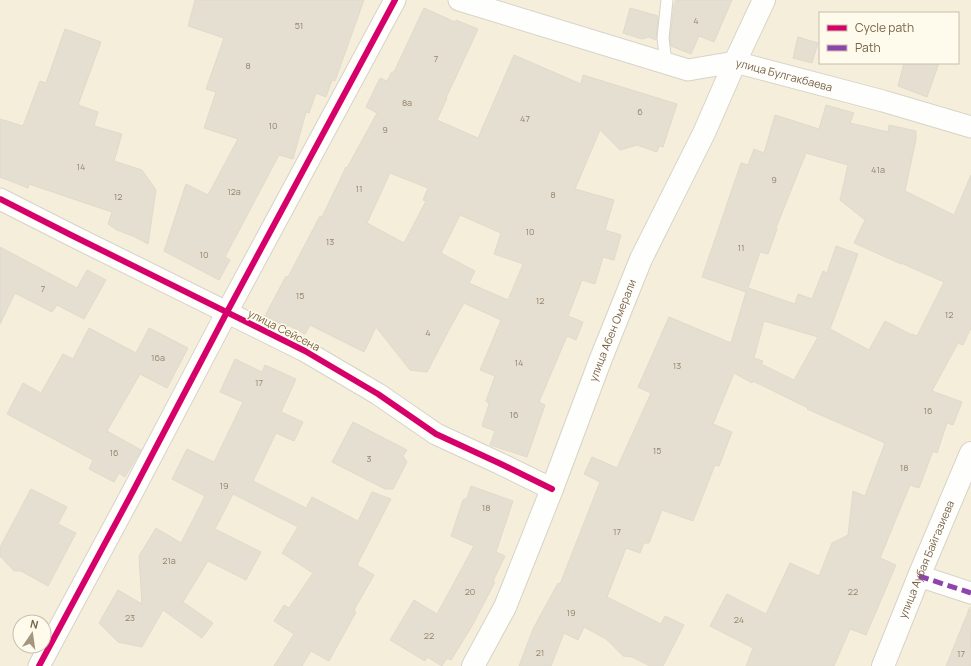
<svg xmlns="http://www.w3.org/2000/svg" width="971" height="666" font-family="Manrope,sans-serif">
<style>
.residential{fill:#f4eeda;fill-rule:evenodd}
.building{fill:#e5dfd1;stroke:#e1dacc;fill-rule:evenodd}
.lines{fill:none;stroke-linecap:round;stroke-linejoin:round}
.lane-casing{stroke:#d7d3c8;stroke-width:13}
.street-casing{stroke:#d7d3c8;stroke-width:23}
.secondary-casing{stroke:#d8d3c8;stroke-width:24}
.lane{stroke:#fefefc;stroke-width:11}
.street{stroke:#fefefc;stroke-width:21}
.secondary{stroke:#fefefc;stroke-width:22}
.quiet{stroke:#8e44ad;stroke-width:5;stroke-dasharray:10 5;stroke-linecap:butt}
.cycleway-casing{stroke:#fffbec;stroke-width:8}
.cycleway{stroke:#d6006c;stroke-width:6}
.labels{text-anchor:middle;stroke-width:3;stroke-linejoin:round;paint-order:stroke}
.number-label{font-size:9px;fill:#96846c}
.street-label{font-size:11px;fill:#796347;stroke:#fffbec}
</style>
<rect width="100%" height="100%" fill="#f8f6ea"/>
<path class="residential" d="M0,0H971V666H0ZM820,13H958V63H820ZM20,622H44V646H20Z"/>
<path class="building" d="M195,0H364L335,81L332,80L326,97L316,93L309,113L306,112L293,159L279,155L225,257L230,260L219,280L164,251L186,184L208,195L238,139L204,128L216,92L206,89L224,38L188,26Z
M676,0H732L714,42L699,36L691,54L671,46L670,38L674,5Z
M424,8L455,22L456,20L478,29L446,98H447L437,120L478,138L514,55L581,84L583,75L677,104L663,147L659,146L657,152L637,145L620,150L600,130L575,189L614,200L605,230L621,235L614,260L603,257L595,284L582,280L568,316L583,322L576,340L567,336L539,402L545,405L527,457L490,445L495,431L482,426L489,404L486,401L495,376L480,370L501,320L464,303L451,326L427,372L410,370L376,327L364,352L310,325L305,334L288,325L287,327L265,316L286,276L288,277L320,216L322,217L346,167L347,168L377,113L366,107L380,78L387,81L392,72H394ZM390,173L428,188L423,200L426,201L404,243L367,223ZM460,215L501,233L494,254L523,264L508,300L469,283L475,271L441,253Z
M630,8L658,16L656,40L649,37L642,39L623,33Z
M65,29L101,42L78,105L98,112L94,126L122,134L114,161L142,170L156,190L148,244L135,237L117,230L108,224L112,212L29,184L28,188L0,177V119L23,126L40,81L46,83Z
M798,37L818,43L812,63L793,58Z
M904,63H939L927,97L898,86Z
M826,105L854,113L850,123L888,132L889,125L916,131V139L905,191L954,215L971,175V328L963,345L958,343L932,391L962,402L953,425L947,423L937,453L933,451L919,488L910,485L880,558L896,565L866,635L850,629L834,666H746L753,648L710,626L727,594L766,614L790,563L819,576L832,543L848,535L853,491L865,496L885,443L807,409L808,408L753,381L752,383L734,373L713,424L732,432L719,466L715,465L693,521L662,510L649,543H644L640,553L626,548L607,597L661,624L665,616L684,625L663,666H650L632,657L623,656L606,639L584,627L578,640L564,633L551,666H519L533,629L558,583L560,584L600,482L584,474L592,457L617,468L651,393L638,387L669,317L731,343L746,292L702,277L741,163L748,165L754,149L764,153L775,115L819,129ZM806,153L848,165L840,200L865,220L854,243L901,264V263L944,282L917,336L912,334V335L885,321L869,350L830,329L858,254L836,246L827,273L823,271L812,299L798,294L795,304L748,288L760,252L768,254L777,229L776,228ZM764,321L818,337L794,380L761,364L763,361L754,358Z
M0,247L77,288L87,270L106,280L84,319L57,305L52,312L15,293L0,324Z
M89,328L136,353L149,328L188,348L167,388L140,374L107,431L141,450L125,477L119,473L114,482L89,469L93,460L7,414L23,383L41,393L63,354L73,359Z
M235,359L262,372L265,365L296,379L281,412L303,422L294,441L276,433L253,481L306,508L312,497L358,521L372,492L391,499L357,565L374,575L354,610L356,612L329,661L311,651L302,666H274L294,634L274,621L284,605L289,608L313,573L282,553L298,527L233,494L215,529L261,552L246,580L208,561L183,602L213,623L202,638L163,610L142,647L118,642L99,623L118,590L142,604L139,556L156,528L181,543L205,496L172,479L187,449L214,462L243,402L220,392Z
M353,422L407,450L403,456L407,462L393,489H385L332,462Z
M471,486L513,501L496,552L505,556L493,581L495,582L472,626L451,660L447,658L442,666L427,657L425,661L390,640L414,600L437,614L474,546L451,536L463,500L467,498Z
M31,489L67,507L58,524L76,533L48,586L21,571H14L0,556V547Z
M970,607L971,666H946Z"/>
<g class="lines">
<defs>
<path id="lane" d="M666,63L663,38L667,0"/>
<g id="street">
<path id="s1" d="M459,0L688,70L735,62L883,101L971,127"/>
<path d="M0,199L71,235L305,351L378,394L436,434L501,464L552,489"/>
<path d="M919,576L971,593"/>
<path d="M39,666L132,493L227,312L395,0"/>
</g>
<g id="secondary">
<path id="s2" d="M473,666L505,607L515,582L552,489L600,361L641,259L704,133L735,62L764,0"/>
<path id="s3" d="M883,666L919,576L971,453"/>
</g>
</defs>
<use href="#lane" class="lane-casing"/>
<use href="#street" class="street-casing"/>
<use href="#secondary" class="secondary-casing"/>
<use href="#lane" class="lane"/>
<use href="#street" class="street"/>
<use href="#secondary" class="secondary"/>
<path class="quiet" d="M919,576L971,593"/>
<defs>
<path id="cycleway" d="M0,199L71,235L305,351L378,394L436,434L501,464L552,489
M39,666L132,493L227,312L395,0"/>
</defs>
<use href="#cycleway" class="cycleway-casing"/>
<use href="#cycleway" class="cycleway"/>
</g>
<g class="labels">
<g class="number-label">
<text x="696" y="24">4</text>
<text x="299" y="29">51</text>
<text x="436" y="62">7</text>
<text x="248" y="69">8</text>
<text x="407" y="106">8а</text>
<text x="640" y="115">6</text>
<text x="525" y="122">47</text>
<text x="273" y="129">10</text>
<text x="385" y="133">9</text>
<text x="81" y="170">14</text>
<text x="878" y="173">41а</text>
<text x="774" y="183">9</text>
<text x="359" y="192">11</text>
<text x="234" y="195">12а</text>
<text x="553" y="198">8</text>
<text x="118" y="200">12</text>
<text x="530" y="235">10</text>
<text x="330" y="245">13</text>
<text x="741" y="251">11</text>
<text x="204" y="258">10</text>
<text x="43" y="292">7</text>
<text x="300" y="299">15</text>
<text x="540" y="304">12</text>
<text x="949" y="318">12</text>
<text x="428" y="336">4</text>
<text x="158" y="361">16а</text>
<text x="519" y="366">14</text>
<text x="677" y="369">13</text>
<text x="259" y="386">17</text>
<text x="928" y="414">16</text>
<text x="514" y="418">16</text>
<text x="657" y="454">15</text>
<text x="114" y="456">16</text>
<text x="369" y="462">3</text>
<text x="904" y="471">18</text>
<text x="224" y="489">19</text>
<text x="486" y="511">18</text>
<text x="617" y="535">17</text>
<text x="169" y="564">21а</text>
<text x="470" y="595">20</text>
<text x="853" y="595">22</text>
<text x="571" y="616">19</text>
<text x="130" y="621">23</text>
<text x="739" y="623">24</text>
<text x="429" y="639">22</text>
<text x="540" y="656">21</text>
<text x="961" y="657">17</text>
</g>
<g class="street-label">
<text dy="4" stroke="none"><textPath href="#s1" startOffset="338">улица Булгакбаева</textPath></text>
<text transform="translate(284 330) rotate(27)" y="4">улица Сейсена</text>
<text dy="4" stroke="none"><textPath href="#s2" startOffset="364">улица Абен Омерали</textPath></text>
<text dy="4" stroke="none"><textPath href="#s3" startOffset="115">улица Аубая Байгазиева</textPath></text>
</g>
</g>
<rect x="819" y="12" width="140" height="52" fill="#fffbec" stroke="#c9beaa"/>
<rect x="827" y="25" width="20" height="6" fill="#d6006c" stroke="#c9beaa"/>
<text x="855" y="32" font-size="12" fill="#796347">Cycle path</text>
<rect x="827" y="45" width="20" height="6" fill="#8e44ad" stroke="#c9beaa"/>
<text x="855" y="52" font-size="12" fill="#796347">Path</text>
<g transform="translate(32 634) rotate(13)"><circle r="19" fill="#fffbec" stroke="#c9beaa"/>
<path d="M0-3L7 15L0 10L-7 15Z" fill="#a59680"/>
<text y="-6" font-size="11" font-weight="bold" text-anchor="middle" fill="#796347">N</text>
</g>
</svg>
